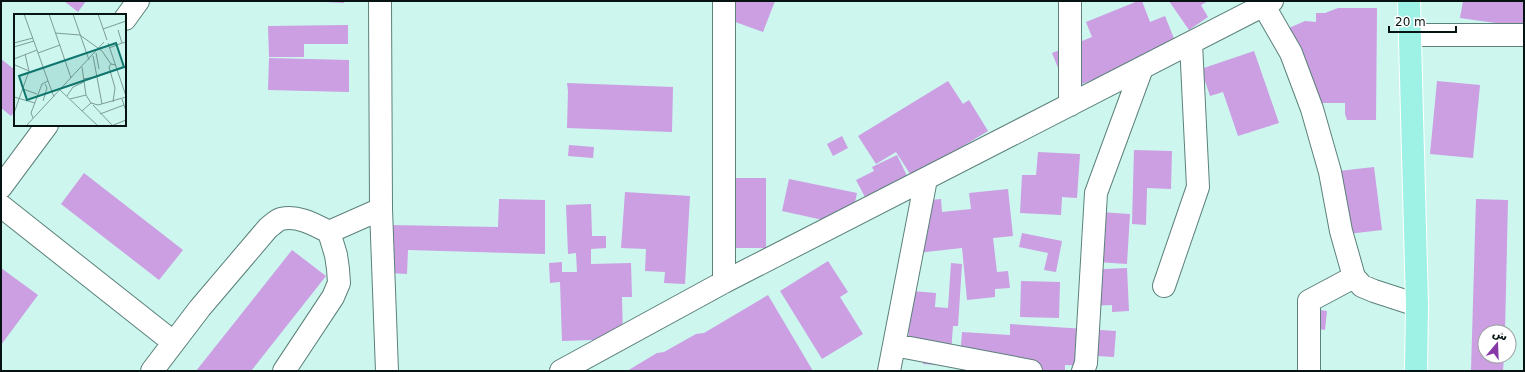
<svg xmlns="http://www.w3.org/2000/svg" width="1525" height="372" font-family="'DejaVu Sans',Vazirmatn,sans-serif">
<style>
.building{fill:#cc9ee2}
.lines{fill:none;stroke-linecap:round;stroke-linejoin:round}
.minor-casing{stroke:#5b817a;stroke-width:24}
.major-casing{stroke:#fff;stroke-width:24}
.minor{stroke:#fff;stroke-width:22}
.major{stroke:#9ef1e5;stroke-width:22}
.inset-road{fill:none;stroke:#7d9c97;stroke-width:1}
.view{fill:#0f766e;fill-opacity:0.15;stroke:#0f766e;stroke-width:2}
.inset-edge{fill:none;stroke:#051412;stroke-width:2}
</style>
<rect width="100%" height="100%" fill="#cdf6ef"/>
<path class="building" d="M64,1H86L78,12Z
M325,1H344V3L325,2Z
M734,1H775L763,32L727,19Z
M1138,1H1142L1150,22L1165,16L1177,46L1067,90L1052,53L1092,37L1086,22Z
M1169,1H1208L1201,5L1208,17L1189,30Z
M1463,1H1524V27L1460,18Z
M1338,8H1377L1376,120H1347L1345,114V103H1314L1289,28L1305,21L1316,22V13H1325Z
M348,25V44H304V57H269L268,26Z
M1254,51L1279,123L1238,136L1223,92L1210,96L1201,69Z
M269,58L349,60V92L268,90Z
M1,59L15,70V111L11,116L1,108Z
M948,81L963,104L969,100L988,131L912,177L896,152L876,164L858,136Z
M1437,81L1480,85L1473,158L1430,154Z
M567,83L673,87L672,132L567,128L568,91Z
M842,136L848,148L833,156L827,144Z
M569,145L594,147L593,158L568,156Z
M1134,150L1172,151L1171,189L1147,188L1146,225L1132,224Z
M1038,152L1080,154L1077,198L1062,197L1061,215L1020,213L1022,175H1036Z
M897,155L908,178L866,199L856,180L874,171L872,167Z
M1374,167L1382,230L1339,235L1330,172Z
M84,173L183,250L159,280L61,204Z
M717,178H766V248H717Z
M789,179L857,193L850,226L782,211Z
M1008,189L1013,236L993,238L997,272L1008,271L1010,288L995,289V297L967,300L962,248L917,253L911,202L941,199L942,212L971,209L969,193Z
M625,192L690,196L685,284L664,283L665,272L645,271L646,249L621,248Z
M499,199L545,200V254L408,250L407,274L389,273L390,225L498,227Z
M1476,199L1508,200L1505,332H1485V356H1504L1503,371H1471Z
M591,204L592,236H606V248L591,249V264L631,263L632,297H622L623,339L562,341L560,282L550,283L549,263L562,262V272H577L576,253L568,254L566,205Z
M1084,211L1130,214L1127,264L1081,261Z
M1022,233L1062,241L1056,272L1044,270L1048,253L1019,247Z
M292,250L326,276L251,371H196Z
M828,261L848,292L840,297L863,334L822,359L780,291Z
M951,263L962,264L958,326H953L950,366L923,364L924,356L907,355L912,291L936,293L935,307L948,308Z
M1,268L38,295L1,345Z
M1127,268L1129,311L1112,312V305L1087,306L1085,270Z
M1021,281L1060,282L1059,318L1020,317Z
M768,295L813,371H627L657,353L664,352L696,334L704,333Z
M1306,308L1327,311L1325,330L1303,327Z
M1010,324L1116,331L1114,357L1097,356L1096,366L1065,365V371H978L960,359L962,332L1010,335Z"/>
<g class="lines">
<defs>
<path id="minor" d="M380,1L381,209
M1261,1L1291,53L1312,109L1330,172L1341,231L1354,277L1362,286L1374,291L1417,305
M125,19L138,1
M1410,35H1524
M1070,105V1
M1,187L47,125
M1,206L173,342
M724,282V1
M1164,286L1198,187L1191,43
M894,345L1031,371
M152,371L200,308L268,228C272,225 277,220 281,219C299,215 315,225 329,232L381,209L387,371
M284,371L333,297L339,283L338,269L336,255L329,232
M561,371L724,282L1272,1
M889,371L926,179
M1083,371L1086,363L1096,193L1142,68
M1309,371V301L1354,277"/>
<path id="major" d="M1409,1L1417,305L1416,371"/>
</defs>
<use href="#minor" class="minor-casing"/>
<use href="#major" class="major-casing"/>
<use href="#minor" class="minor"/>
<use href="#major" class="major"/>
</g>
<g transform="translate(14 14)">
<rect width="112" height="112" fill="#cdf6ef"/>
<path class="inset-road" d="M10,0L23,36M35,0L57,64M59,0L75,46M84,0L93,26M89,15L112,7M104,16L108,29L112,28M41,19L66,21L88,37L97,50L102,51M0,29L19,24M94,29L112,82M0,33L20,27M95,34L108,29M24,39L46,31M82,39L85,55M79,42L88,90M0,45L23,36L34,67M97,50L95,53L101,74L99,88M1,51L15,57M68,53L72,81M69,65L82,63M9,75L23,80M46,76L84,112M53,82L59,73L70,68M0,83L21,89M56,85L72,81L77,89L84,91L112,83M108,85L112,97M29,87L33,74L31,70M79,91L98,111M68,97L77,89M0,99L15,57L11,40M86,100L110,91M19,104L17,99L28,70L34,67L40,83M12,112L90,28M97,112L112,106"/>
<path class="view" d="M102,29L110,53L13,86L5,62Z"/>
<rect width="112" height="112" class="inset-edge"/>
</g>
<rect width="1525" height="372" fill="none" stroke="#051412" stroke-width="4"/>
<g transform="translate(1497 344) rotate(19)"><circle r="19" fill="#ffffff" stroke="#9ba1a0"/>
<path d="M0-3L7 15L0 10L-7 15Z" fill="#8737a7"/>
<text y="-6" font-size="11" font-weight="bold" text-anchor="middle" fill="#051412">ش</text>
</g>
<path d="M1389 26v6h67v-6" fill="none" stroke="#051412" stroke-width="2"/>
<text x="1395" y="26" font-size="12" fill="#051412" stroke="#ffffff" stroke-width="3" paint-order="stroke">20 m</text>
</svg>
